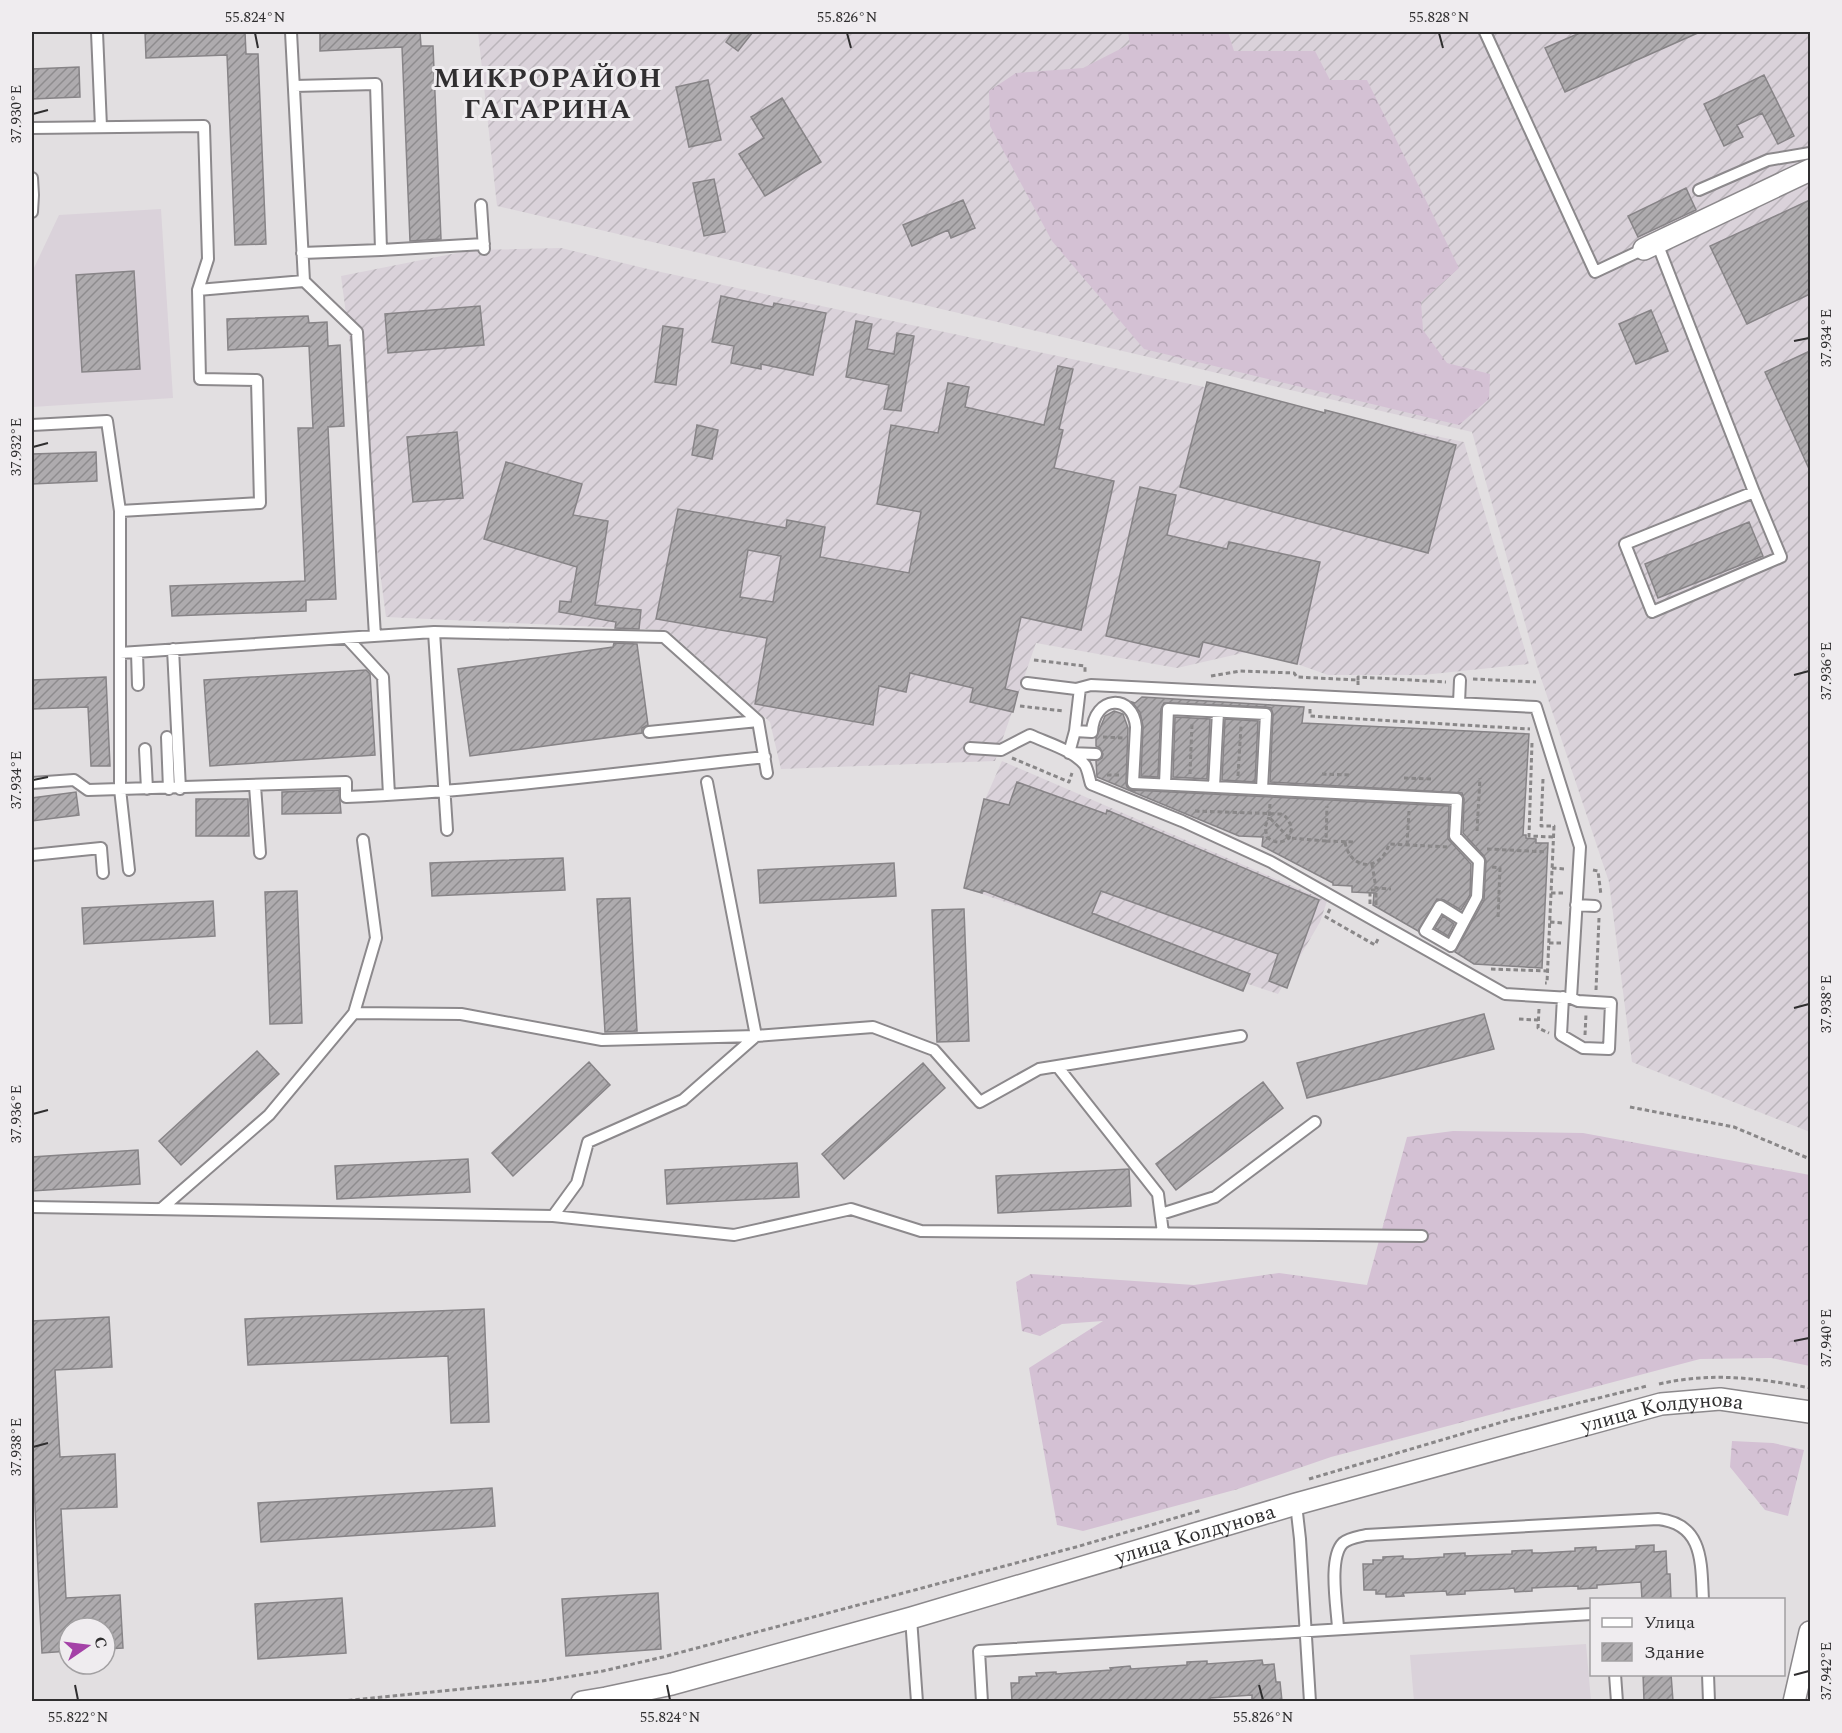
<svg xmlns="http://www.w3.org/2000/svg" width="1842" height="1733" font-family="Spectral,serif">
<style>
.built{fill:#dad2da}
.industrial{fill:url(#industrial-furrows)}
.forest{fill:url(#forest-crowns)}
.building{fill:url(#building-hatch);stroke:#878487;stroke-width:1.5;fill-rule:evenodd}
.lines{fill:none;stroke-linecap:round;stroke-linejoin:round}
.service-casing{stroke:#8c898c;stroke-width:14}
.minor-casing{stroke:#8c898c;stroke-width:24}
.path{stroke:#898788;stroke-width:3;stroke-dasharray:4.5 3;stroke-linecap:butt}
.service{stroke:#fff;stroke-width:10}
.minor{stroke:#fff;stroke-width:21}
.ticks{fill:none;stroke:#2f2e2f;stroke-width:2}
.labels{text-anchor:middle;stroke-width:6;stroke-linejoin:round;paint-order:stroke}
.street-label{font-size:21px;fill:#2f2e2f;stroke:#efecef}
.district-label{font-size:27px;font-weight:bold;letter-spacing:1.5px;fill:#302e30;stroke:#efecef}
.neatline{fill:none;stroke:#2f2e2f;stroke-width:2}
.ticks-label{font-size:15px;text-anchor:middle;fill:#2f2e2f}
</style>
<defs>
<pattern id="industrial-furrows" width="10" height="10" patternUnits="userSpaceOnUse" patternTransform="scale(1.5)"><rect width="10" height="10" fill="#dad2da"/><path d="M-1 1l2-2M0 10L10 0M9 11l2-2" fill="none" stroke="#bbb5bb"/></pattern>
<pattern id="forest-crowns" width="20" height="18" patternUnits="userSpaceOnUse" patternTransform="scale(1.5)"><rect width="20" height="18" fill="#d4c1d4"/><path d="M2 6a3 3 0 1 1 6 0M12 15a3 3 0 1 1 6 0" fill="none" stroke="#b6a6b6"/></pattern>
<pattern id="building-hatch" width="6" height="6" patternUnits="userSpaceOnUse" patternTransform="scale(1.5)"><rect width="6" height="6" fill="#aeabae"/><path d="M-1 1l2-2M0 6l6-6M5 7l2-2" fill="none" stroke="#8e8c8e"/></pattern>
</defs>
<rect width="100%" height="100%" fill="#e2dfe1"/>
<path class="built" d="M161,209L173,398L32,407V272L59,215Z
M1586,1644L1591,1701H1414L1410,1655Z"/>
<path class="industrial" d="M478,32H1810V1132L1632,1062L1609,882L1537,666L1472,432L497,206Z
M561,248L656,271L1464,442L1529,664L1423,675H1328L1297,664L1247,652L1177,668L1036,643L995,761L781,769L770,722L667,630L386,617L341,276L472,250Z
M1002,761L1327,901L1320,922L1278,994L964,888L984,802Z"/>
<path class="forest" d="M1128,32H1228L1234,51H1315L1330,80H1367L1459,268L1421,302L1423,330L1447,363L1490,374L1489,399L1459,425L1144,349L1052,241L990,126L989,91L1016,73L1083,68L1130,44Z
M1453,1131L1583,1133L1810,1175V1366L1771,1358L1700,1359L1331,1457L1238,1489L1083,1531L1057,1525L1029,1368L1103,1321L1062,1324L1040,1336L1022,1331L1016,1282L1031,1274L1194,1285L1279,1273L1367,1285L1407,1137Z
M1732,1441L1773,1443L1804,1450L1788,1516L1765,1510L1730,1467Z"/>
<path class="building" d="M145,32H245L246,54H258L266,244L235,245L227,55L146,58Z
M320,32H420L421,46H433L441,239L410,241L402,47L320,51Z
M733,32H753L738,51L726,42Z
M1582,32H1700L1565,92L1545,48Z
M79,67L80,97L32,99V69Z
M1764,75L1794,136L1778,144L1762,113L1737,125L1743,137L1724,146L1704,104Z
M708,80L721,140L689,147L676,87Z
M782,98L821,162L765,196L739,154L764,138L751,117Z
M714,179L725,232L704,236L693,183Z
M1686,188L1696,210L1638,237L1628,216Z
M963,200L975,228L951,238L948,230L912,246L903,225Z
M1810,200V294L1747,324L1710,246Z
M134,271L140,369L82,372L76,275Z
M721,296L773,307L774,303L826,313L813,375L761,364V369L731,363L734,346L712,342Z
M480,306L484,345L388,353L385,314Z
M1651,310L1668,351L1636,364L1619,324Z
M308,316L309,323L327,322L328,346L340,345L344,426L328,427L336,599L306,600V611L172,616L170,586L305,581L298,428H313L309,346L228,350L227,319Z
M856,321L872,324L867,349L894,354L897,333L914,336L901,411L884,409L889,385L846,377Z
M663,326L683,329L676,385L655,382Z
M1810,351V471L1765,372Z
M1058,366L1073,369L1059,429L1063,430L1054,468L1114,481L1081,630L1021,617L1005,689L1018,692L1013,712L970,702L973,688L910,673L906,692L879,686L873,725L755,704L767,638L656,619L678,509L786,528L787,520L825,527L820,557L909,573L921,512L877,504L891,425L938,433L948,383L969,387L965,407L1044,425ZM748,550L781,556L773,602L740,597Z
M1207,382L1325,413V410L1375,423L1456,445L1428,553L1180,487Z
M697,425L718,430L712,459L692,455Z
M457,432L463,498L413,502L407,437Z
M96,452L97,481L32,484V454Z
M506,462L582,484L573,515L608,521L595,605L641,610L639,629L615,628L616,622L559,612L560,601L571,602L577,567L484,539Z
M1140,487L1176,495L1167,535L1227,549L1229,542L1320,562L1297,664L1203,642L1199,657L1106,636Z
M1749,522L1763,556L1658,598L1645,564Z
M614,643L637,644L648,725L642,728V733L470,756L458,669L613,647Z
M366,670L370,674L375,755L210,766L204,680Z
M106,677L110,766H91L88,707L32,709V680Z
M1142,697L1304,707L1302,723L1529,734L1523,835H1526V838L1536,839V843H1548L1542,968L1474,964L1455,952L1484,900L1486,861L1484,856L1463,833L1464,799L1462,793L1270,782L1273,714L1271,708L1266,707L1164,703L1161,709L1158,777L1141,776L1143,726L1140,712L1132,702L1135,703Z
M1114,711L1123,714L1128,728L1126,783L1127,787L1132,790L1449,806L1448,839L1471,864L1470,895L1461,910L1444,900L1437,899L1418,931L1373,905L1374,893L1352,892V886L1333,885V883L1262,846L1263,837L1239,836L1097,777L1096,761L1102,758L1103,754L1100,748L1096,746V738L1105,716Z
M1175,717L1210,719L1207,779L1173,777Z
M1225,719L1258,721L1255,782L1222,780Z
M1017,782L1106,814L1107,810L1319,900L1287,988L1269,981L1278,954L1101,891L1092,913L1250,974L1243,991L982,890V893L964,888L984,799L1009,805Z
M339,790L341,813L282,814V792Z
M76,792L79,815L32,821V798Z
M196,799H248L249,836H196Z
M563,858L565,890L432,896L430,863Z
M894,863L896,896L760,903L758,870Z
M297,891L302,1023L270,1024L265,892Z
M630,898L637,1031L605,1032L597,899Z
M213,901L215,936L84,944L82,908Z
M964,909L969,1041L937,1042L932,910Z
M1443,916L1454,924L1448,936L1435,928Z
M1484,1014L1494,1049L1307,1098L1297,1063Z
M257,1051L279,1074L181,1165L159,1141Z
M589,1062L610,1085L513,1176L492,1153Z
M923,1063L945,1088L844,1179L822,1154Z
M1263,1082L1283,1108L1176,1190L1156,1164Z
M138,1150L140,1184L32,1191V1157Z
M468,1159L470,1192L337,1199L335,1166Z
M797,1163L799,1197L667,1204L665,1170Z
M1129,1169L1131,1206L998,1213L996,1176Z
M484,1309L489,1422L451,1423L448,1356L248,1365L245,1319Z
M109,1317L112,1367L55,1370L60,1457L115,1454L117,1507L61,1509L66,1598L120,1595L123,1648L105,1649V1628H69V1651L42,1653L32,1445V1321Z
M492,1488L495,1526L261,1542L258,1503Z
M1654,1545V1552L1666,1551L1667,1574H1670L1671,1599H1642L1641,1582L1597,1585V1588L1578,1589V1586L1550,1587L1532,1588V1591L1515,1592L1514,1588L1505,1589L1465,1591V1594L1447,1595L1446,1591L1403,1593L1404,1596L1386,1597V1594H1376V1590H1364L1363,1564H1373V1560H1383V1557L1403,1556V1559H1413L1444,1557V1554L1465,1553V1556L1512,1554V1551L1532,1550V1553H1542L1575,1551V1548L1596,1547V1551L1636,1549V1546Z
M658,1593L661,1649L566,1656L562,1599Z
M342,1598L346,1653L258,1659L255,1604Z
M1262,1660L1263,1665L1274,1664L1276,1682H1280L1282,1701H1252V1695L1210,1698V1701H1191V1700L1012,1701L1011,1683H1019V1677L1037,1676L1036,1673L1056,1672V1674L1111,1670L1110,1668L1130,1666L1131,1669L1187,1665V1662L1207,1661V1664Z
M1643,1674H1671L1673,1701H1644Z"/>
<g class="lines">
<defs>
<path id="service" d="M97,32L101,127
M1485,32L1595,272L1644,249
M294,86L376,84L381,250L302,253
M32,128L204,126L208,259L198,290L200,379L257,380L260,503L120,511V653L434,632L447,830
M32,178L33,195L32,212
M1699,190L1768,160L1810,153
M481,205L484,249
M1657,243L1754,492L1625,544L1652,612L1781,557L1754,492
M381,250L484,244
M304,281L357,332L375,636
M198,290L304,281L291,32
M32,425L107,421L120,511
M434,632L664,637L758,721L767,773
M347,638L383,677L389,795
M173,649L180,789
M137,652L138,685
M120,653V789L346,782V797C486,791 625,772 765,757
M1080,688L1075,731L1069,753L1096,754
M1459,703L1460,680
M1075,731L1092,732C1094,695 1133,693 1136,727L1133,783L1457,799L1455,836L1479,861L1477,897L1451,946L1425,931L1440,906L1464,921
M649,732L758,721
M167,737L169,789
M970,748L1001,750L1030,735C1047,743 1073,750 1085,765C1088,770 1089,778 1091,784L1182,821L1271,862L1505,994L1571,998L1580,847L1536,707L1091,685L1076,689L1027,683
M145,749L147,789
M32,783L74,780L88,790L120,789L129,870
M1165,784L1168,709L1266,714L1262,789
M255,786L260,853
M1214,787L1218,712
M363,840L376,938L354,1013L461,1014L602,1040L756,1036L707,782
M32,855L101,848L103,873
M1576,905L1595,906
M1563,997L1561,1035L1583,1048L1609,1049L1611,1003L1578,1001L1571,998
M1057,1066L1158,1194L1163,1233
M32,1207L553,1216L734,1235L851,1209L921,1231L1422,1236
M161,1209L269,1115L354,1013
M1161,1214L1215,1197L1315,1122
M553,1216L577,1183L588,1142L683,1100L756,1036L873,1027L934,1050L980,1102L1039,1069L1241,1036
M1296,1504L1300,1539L1310,1702
M911,1618L917,1702
M1338,1628C1337,1608 1328,1558 1343,1543C1349,1538 1358,1537 1366,1535L1658,1519C1704,1524 1701,1563 1703,1600
M1615,1674L1617,1702
M1708,1674L1709,1702
M982,1702L979,1651L1592,1614"/>
<g id="minor">
<path d="M1644,249L1810,170"/>
<path id="s1" d="M582,1702L606,1698L672,1684L911,1618L1296,1504L1661,1404L1720,1399L1810,1412"/>
<path d="M1794,1702L1810,1632"/>
</g>
</defs>
<use href="#service" class="service-casing"/>
<use href="#minor" class="minor-casing"/>
<path class="path" d="M1034,660L1085,666V673
M1211,676L1240,671L1294,673L1297,677L1358,680V686
M1473,679L1536,682
M1358,680V677L1446,682
M1020,706L1063,711
M1310,709V716L1530,729
M1103,737L1123,738
M1532,743L1529,836L1554,837
M1012,758L1069,782L1072,773
M1190,774L1192,724
M1322,774L1350,775
M1107,775H1122
M1238,776L1241,726
M1404,778L1432,779
M1543,779L1541,826H1554L1547,983H1545
M1270,804L1269,817L1289,838L1326,841L1327,806
M1195,811L1281,814L1286,817L1292,827L1289,838C1281,844 1274,843 1267,837L1265,827L1269,817
M1477,831L1480,778
M1326,841L1353,842
M1345,842C1350,871 1381,872 1389,844L1448,847
M1407,845L1409,811
M1487,849L1548,852
M1372,864L1376,888L1391,889
M1492,867L1500,868L1498,919
M1552,868L1565,869
M1593,870L1598,871L1601,895
M1551,893H1565
M1370,904V890H1376
M1376,905V890
M1330,909L1326,917L1375,945L1379,937
M1550,922L1563,923
M1549,943H1561
M1491,969L1547,971
M1596,990L1599,918
M1539,1009L1538,1028L1549,1033
M1519,1019L1538,1020
M1585,1035L1586,1014
M1630,1107L1734,1127L1810,1159
M1659,1384C1711,1372 1759,1378 1810,1388
M1309,1479L1506,1421L1647,1386
M333,1702L542,1681L603,1671L663,1657L1076,1547L1202,1510"/>
<use href="#service" class="service"/>
<use href="#minor" class="minor"/>
</g>
<path class="ticks" d="M255,33L258,48M847,33L851,48M1439,33L1443,48M33,114L48,110M1794,341L1809,338M33,447L48,443M1794,675L1809,671M33,780L48,777M1794,1008L1809,1004M33,1114L48,1110M1794,1341L1809,1338M33,1447L48,1443M1794,1675L1809,1671M75,1685L78,1700M667,1685L670,1700M1259,1685L1263,1700"/>
<g class="labels">
<g class="street-label">
<text dy="7" stroke="none"><textPath href="#s1" startOffset="1120">улица Колдунова</textPath></text>
<text dy="7" stroke="none"><textPath href="#s1" startOffset="636">улица Колдунова</textPath></text>
</g>
<g class="district-label">
<text x="548" y="87">МИКРОРАЙОН<tspan x="548" dy="31">ГАГАРИНА</tspan></text>
</g>
</g>
<rect width="1842" height="1733" fill="none" stroke="#efecef" stroke-width="66"/>
<rect x="1590" y="1598" width="195" height="78" fill="#efecef" stroke="#a2a0a2" stroke-width="1.5"/>
<rect x="1602" y="1618" width="30" height="9" fill="#ffffff" stroke="#a2a0a2" stroke-width="1.5"/>
<text x="1644" y="1628" font-size="18" fill="#2f2e2f">Улица</text>
<rect x="1602" y="1643" width="30" height="18" fill="url(#building-hatch)" stroke="#a2a0a2" stroke-width="1.5"/>
<text x="1644" y="1658" font-size="18" fill="#2f2e2f">Здание</text>
<g transform="translate(87 1646) rotate(76)"><circle r="28" fill="#efecef" stroke="#a2a0a2" stroke-width="1.5"/>
<path d="M0-4.5L10 22L0 15L-10 22Z" fill="#a441a7"/>
<text y="-9" font-size="16" font-weight="bold" text-anchor="middle" fill="#2f2e2f">С</text>
</g>
<rect x="33" y="33" width="1776" height="1667" class="neatline"/>
<g class="ticks-label">
<text x="255" y="22">55.824°N</text>
<text x="847" y="22">55.826°N</text>
<text x="1439" y="22">55.828°N</text>
<text transform="translate(16 114) rotate(-90)" y="5">37.930°E</text>
<text transform="translate(1826 338) rotate(-90)" y="5">37.934°E</text>
<text transform="translate(16 447) rotate(-90)" y="5">37.932°E</text>
<text transform="translate(1826 671) rotate(-90)" y="5">37.936°E</text>
<text transform="translate(16 780) rotate(-90)" y="5">37.934°E</text>
<text transform="translate(1826 1004) rotate(-90)" y="5">37.938°E</text>
<text transform="translate(16 1114) rotate(-90)" y="5">37.936°E</text>
<text transform="translate(1826 1338) rotate(-90)" y="5">37.940°E</text>
<text transform="translate(16 1447) rotate(-90)" y="5">37.938°E</text>
<text transform="translate(1826 1671) rotate(-90)" y="5">37.942°E</text>
<text x="78" y="1722">55.822°N</text>
<text x="670" y="1722">55.824°N</text>
<text x="1263" y="1722">55.826°N</text>
</g>
</svg>
